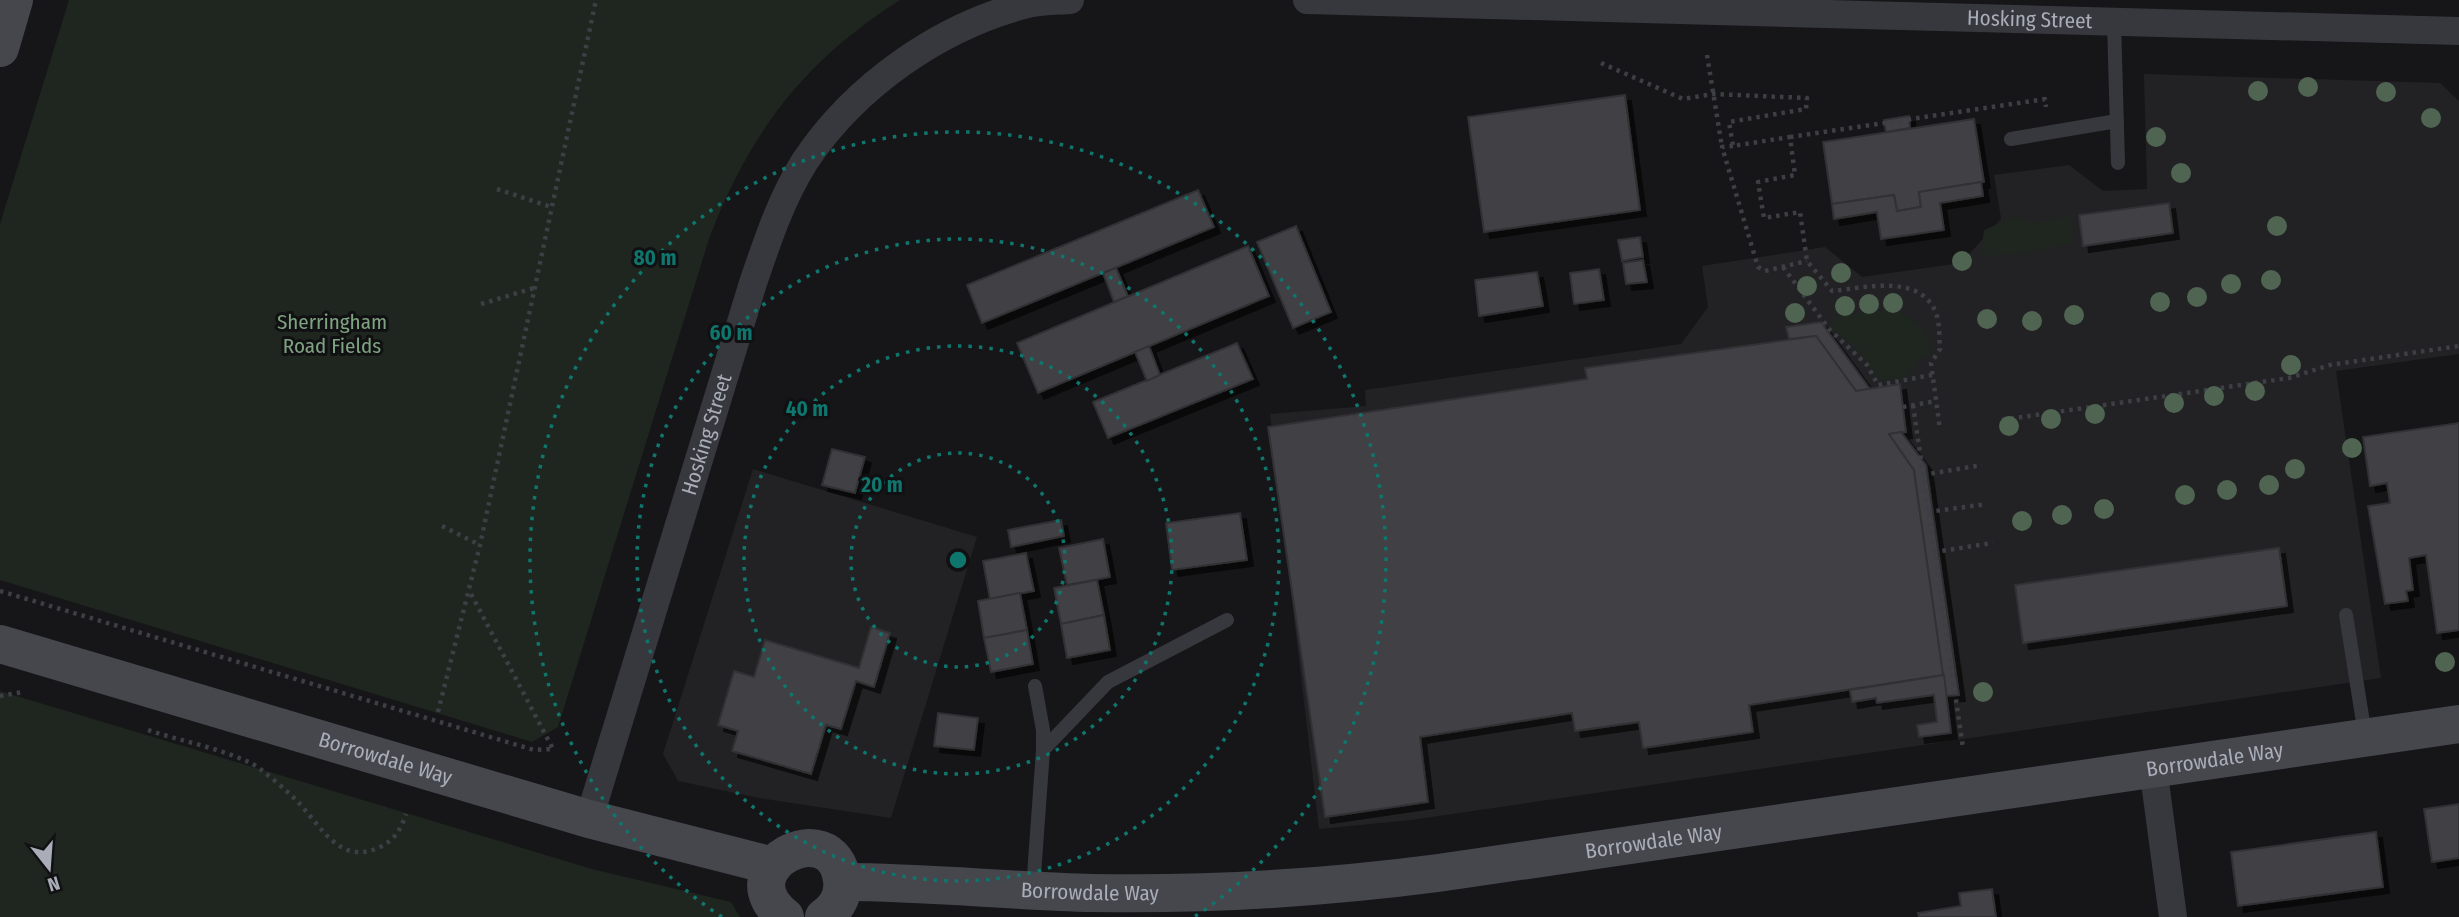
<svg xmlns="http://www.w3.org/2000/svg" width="2459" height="917" font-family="'Fira Sans Condensed',sans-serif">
<defs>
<filter id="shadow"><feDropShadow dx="6" dy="6" stdDeviation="0" flood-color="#0009"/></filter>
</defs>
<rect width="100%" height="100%" fill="#161618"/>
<g fill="#222225">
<polygon points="2144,74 2440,83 2459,101 2459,354 2336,371 2381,678 1411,820 1319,829 1270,414 1366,406 1365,390 1681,344 1708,307 1702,266 1825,247 1862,277 1961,263 2001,219 1994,175 2069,165 2103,191 2147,189"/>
<polygon points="753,469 977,537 891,818 759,798 678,781 663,754"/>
</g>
<g fill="#1e261f">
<path d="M69 0H900C804 61 749 133 709 239L558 727 532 742 0 580V224Z"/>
<polygon points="2070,215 2074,230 2070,244 2019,254 1981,256 1984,230 2014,217 2037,223"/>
<path d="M1889 309C1912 316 1933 329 1930 355L1922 357 1906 377 1879 381 1860 352 1829 327 1838 316Z"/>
<polygon points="0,691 592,869 731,902 740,917 0,917"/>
</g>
<g fill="#404145" stroke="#303034" stroke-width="2" filter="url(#shadow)">
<polygon points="1625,95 1640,210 1484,232 1468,117"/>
<polygon points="1909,116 1910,128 1886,132 1884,120"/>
<polygon points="1974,119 1984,182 1919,192 1921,207 1897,211 1894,195 1832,204 1823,142"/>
<polygon points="1981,182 1983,196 1940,203 1944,230 1881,239 1877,212 1834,219 1832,204 1894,195 1897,211 1921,207 1919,192"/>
<polygon points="1198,190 1214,227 982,323 967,285"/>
<polygon points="2169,203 2173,233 2083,246 2079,215"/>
<polygon points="1296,226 1331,312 1293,328 1257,242"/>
<polygon points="1640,237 1643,257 1622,261 1618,240"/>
<polygon points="1248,246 1269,296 1038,393 1017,343"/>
<polygon points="1643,260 1647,282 1626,284 1623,263"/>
<polygon points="1116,268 1128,296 1114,302 1103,273"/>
<polygon points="1599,269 1604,300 1574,304 1570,273"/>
<polygon points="1537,272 1543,306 1479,316 1475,280"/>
<polygon points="1821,322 1870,389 1856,391 1816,336 1789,339 1786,327"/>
<polygon points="1816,336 1856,391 1900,384 1906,432 1889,434 1914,470 1944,675 1749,705 1753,732 1643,748 1639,722 1575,731 1572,713 1420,737 1428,802 1325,817 1268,427 1587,379 1585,368"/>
<polygon points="1237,343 1253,379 1108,438 1093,402"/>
<polygon points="1149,346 1160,375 1147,381 1135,352"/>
<polygon points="2459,423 2459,630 2437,633 2426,555 2409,558 2413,590 2406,591 2408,601 2385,604 2368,506 2390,503 2387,483 2370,486 2363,437"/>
<polygon points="1901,432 1926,465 1959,695 1946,696 1914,470 1889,434"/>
<polygon points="832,449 865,457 855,493 822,485"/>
<polygon points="1240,513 1247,560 1172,570 1166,523"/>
<polygon points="1061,520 1064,536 1011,547 1008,530"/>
<polygon points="1103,539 1110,577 1067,585 1059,548"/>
<polygon points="2279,548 2287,606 2023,643 2015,585"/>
<polygon points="1026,553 1034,591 990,599 983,561"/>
<polygon points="1097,580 1104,615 1061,624 1054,588"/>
<polygon points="1020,593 1027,630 984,638 978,601"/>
<polygon points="1104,615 1110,650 1067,658 1061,624"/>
<polygon points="871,627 890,633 874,687 856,681 841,729 826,725 811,774 732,751 738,731 718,725 734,671 754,677 765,640 859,668"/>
<polygon points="1027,630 1033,664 991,672 984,638"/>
<polygon points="1944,675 1951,733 1919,737 1917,725 1937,722 1934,695 1877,703 1876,698 1852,702 1850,690"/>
<polygon points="938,713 978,718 974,750 934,746"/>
<polygon points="2459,804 2459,858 2432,862 2424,809"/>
<polygon points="2376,832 2383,887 2238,906 2231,852"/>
<polygon points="1992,889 1996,917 1919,917 1918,913 1961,906 1959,893"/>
</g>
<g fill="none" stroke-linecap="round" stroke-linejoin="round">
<g stroke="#3d3f44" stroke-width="4.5" stroke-dasharray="3.5 5" stroke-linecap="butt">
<polyline points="1707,55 1722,147"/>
<path d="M1601 63 1683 99 1713 94 1807 98 1806 109 1729 122 1733 146 1790 137 1795 175 1758 182 1764 218 1800 212 1807 261 1832 291C1865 288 1923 272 1937 316 1940 326 1939 339 1940 349L1931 363 1940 430"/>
<polyline points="1790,137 2045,99 2046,107"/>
<polyline points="1733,146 1722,147 1758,267 1765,271 1807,261"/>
<polyline points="497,189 551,207"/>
<polyline points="1783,267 1829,329 1867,365 1878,385 1932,375"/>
<polyline points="481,304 534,288"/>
<polyline points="1913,405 1963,748"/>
<polyline points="1903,407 1936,401"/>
<polyline points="2002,420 2289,378 2330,365 2459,346"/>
<polyline points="1923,475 1982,465"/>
<polyline points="1928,512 1987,504"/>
<polyline points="442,526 480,545"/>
<polyline points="1934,552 1993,543"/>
<polyline points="0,591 534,750 553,749 469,590"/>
<polyline points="0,696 23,692"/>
<polyline points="438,712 480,545 596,0"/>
<path d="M148 730C181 741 219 748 251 763 261 768 287 791 296 800 320 824 339 867 380 847 395 840 401 829 406 814"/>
</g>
<g stroke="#37383d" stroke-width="14">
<polyline points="2114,23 2118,163"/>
<polyline points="2011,139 2117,121"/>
<polyline points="2346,615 2365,735"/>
<polyline points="1035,686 1043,730 1043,750"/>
<polyline points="1033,889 1043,750 1108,682 1227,620"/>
</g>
<g stroke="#37383d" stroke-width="28">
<path id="s1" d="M1307 0 2459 31"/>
<polyline points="2153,767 2173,917"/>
<path id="s2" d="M589 819 753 283C767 242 781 199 805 161 855 86 940 26 1028 4 1041 1 1056 1 1070 0"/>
</g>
<g stroke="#45474d" stroke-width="38">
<polyline points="0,48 14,0"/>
<path id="s3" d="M0 644 589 819 773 866"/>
<path id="s4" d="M843 882C926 882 1009 891 1093 893 1209 895 1323 888 1438 873L2459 724"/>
<path d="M785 917C723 868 833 811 842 880 844 895 837 908 824 917"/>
</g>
</g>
<g fill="#506452">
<circle cx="2308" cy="87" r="10"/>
<circle cx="2258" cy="91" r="10"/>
<circle cx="2386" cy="92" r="10"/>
<circle cx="2431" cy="118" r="10"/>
<circle cx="2156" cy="137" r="10"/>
<circle cx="2181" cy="173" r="10"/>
<circle cx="2277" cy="226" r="10"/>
<circle cx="1962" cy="261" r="10"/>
<circle cx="1841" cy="273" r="10"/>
<circle cx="2271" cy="280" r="10"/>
<circle cx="2231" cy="284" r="10"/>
<circle cx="1807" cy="286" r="10"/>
<circle cx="2197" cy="297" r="10"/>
<circle cx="2160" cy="302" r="10"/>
<circle cx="1893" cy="303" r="10"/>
<circle cx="1869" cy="304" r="10"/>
<circle cx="1845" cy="306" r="10"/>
<circle cx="1795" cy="313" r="10"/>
<circle cx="2074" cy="315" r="10"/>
<circle cx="1987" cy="319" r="10"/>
<circle cx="2032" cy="321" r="10"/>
<circle cx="2291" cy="365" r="10"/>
<circle cx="2255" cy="391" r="10"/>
<circle cx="2214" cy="396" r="10"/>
<circle cx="2174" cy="403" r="10"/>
<circle cx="2095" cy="414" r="10"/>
<circle cx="2051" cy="419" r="10"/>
<circle cx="2009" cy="426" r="10"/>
<circle cx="2352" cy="448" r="10"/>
<circle cx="2295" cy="469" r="10"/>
<circle cx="2269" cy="485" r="10"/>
<circle cx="2227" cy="490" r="10"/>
<circle cx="2185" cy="495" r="10"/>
<circle cx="2104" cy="509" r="10"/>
<circle cx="2062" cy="515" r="10"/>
<circle cx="2022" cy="521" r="10"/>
<circle cx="2445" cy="662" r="10"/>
<circle cx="1983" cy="692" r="10"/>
</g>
<g fill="none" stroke="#0f766e" stroke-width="3.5" stroke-dasharray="3.5 7">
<circle cx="958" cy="560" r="107"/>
<circle cx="958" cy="560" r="214"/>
<circle cx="958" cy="560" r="321"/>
<path d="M722 917A428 428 0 1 1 1194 917"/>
</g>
<g text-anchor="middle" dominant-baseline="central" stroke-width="6" stroke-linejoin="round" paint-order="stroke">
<g font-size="21" fill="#a8adb8" stroke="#111113">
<text stroke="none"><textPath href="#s1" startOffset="723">Hosking Street</textPath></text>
<text stroke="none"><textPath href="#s2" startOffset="402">Hosking Street</textPath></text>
<text stroke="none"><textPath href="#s3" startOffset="402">Borrowdale Way</textPath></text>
<text stroke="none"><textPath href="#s4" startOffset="1381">Borrowdale Way</textPath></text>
<text stroke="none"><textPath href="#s4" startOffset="814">Borrowdale Way</textPath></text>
<text stroke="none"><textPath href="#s4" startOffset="247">Borrowdale Way</textPath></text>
</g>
<g font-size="21" fill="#7fa381" stroke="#111113">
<text x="332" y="322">Sherringham<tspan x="332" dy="24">Road Fields</tspan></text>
</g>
</g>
<circle cx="958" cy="560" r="10" fill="#0f766e" stroke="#111113" stroke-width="3.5"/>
<g font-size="21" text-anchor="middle" font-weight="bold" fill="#0f766e" stroke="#111113" stroke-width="6" stroke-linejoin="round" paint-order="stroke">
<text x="655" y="265">80 m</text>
<text x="731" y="340">60 m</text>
<text x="807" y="416">40 m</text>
<text x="882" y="492">20 m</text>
</g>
<g transform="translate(49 868) rotate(163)" stroke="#111113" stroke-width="5" paint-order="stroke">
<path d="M0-5L12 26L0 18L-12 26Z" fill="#a8adb8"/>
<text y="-10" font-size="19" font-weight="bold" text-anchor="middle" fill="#a8adb8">N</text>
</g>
</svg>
